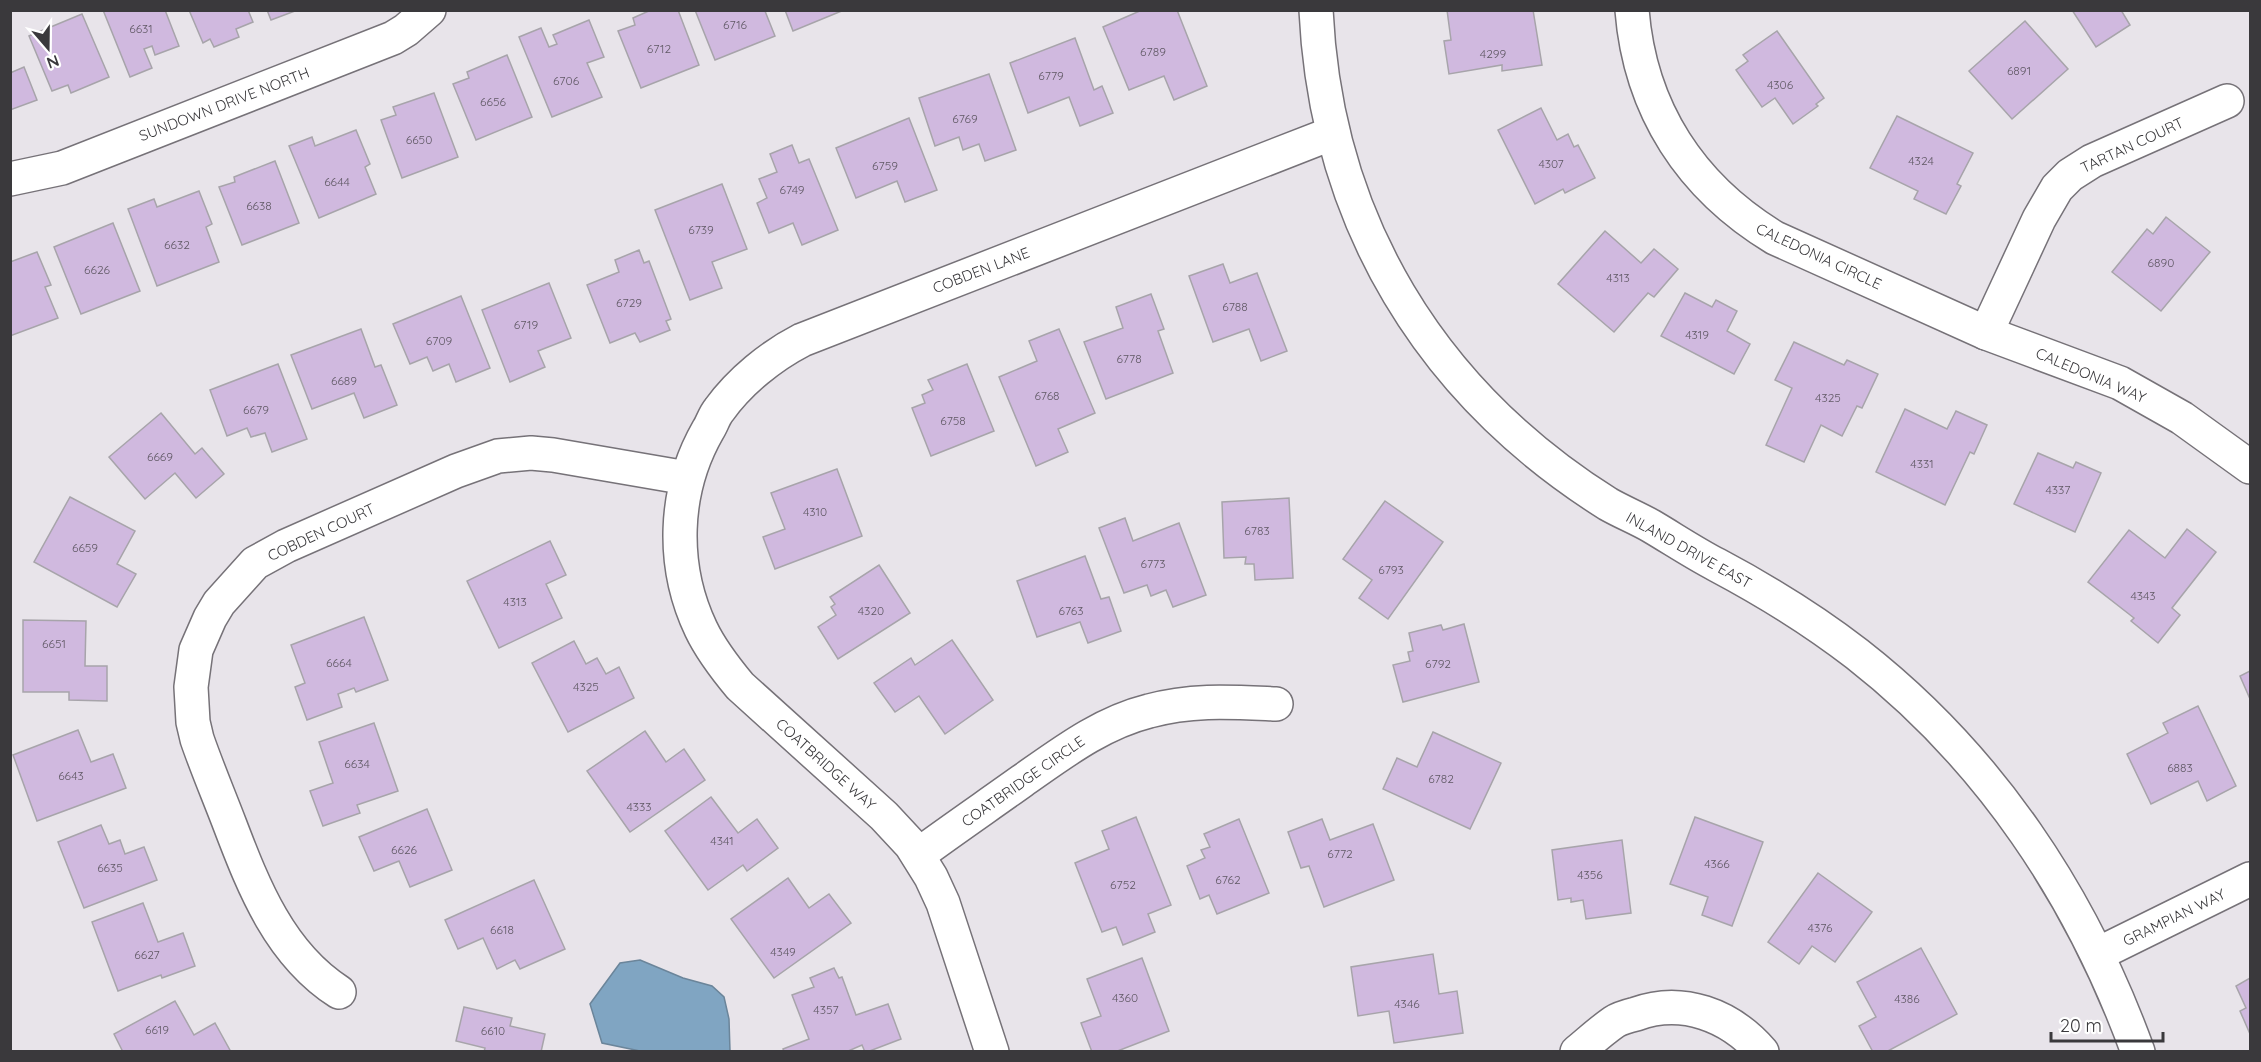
<svg xmlns="http://www.w3.org/2000/svg" width="2261" height="1062" font-family="Quicksand,sans-serif">
<rect width="100%" height="100%" fill="#e8e4ea"/>
<polygon fill="#80a5c2" stroke="#6b859a" stroke-width="1.5" points="640,960 683,978 712,986 724,997 729,1019 730,1051 640,1051 602,1043 590,1004 620,963"/>
<g fill="#d0b9df" stroke="#a7a4aa" stroke-width="1.5">
<polygon points="103,10 165,10 179,46 155,55 152,46 144,49 152,68 130,77"/>
<polygon points="189,10 248,10 253,22 236,29 239,37 214,47 210,39 203,43"/>
<polygon points="267,10 295,10 295,11 271,20"/>
<polygon points="651,10 678,10 699,65 641,88 618,31 635,25 633,18"/>
<polygon points="695,10 767,10 765,11 775,36 715,60"/>
<polygon points="785,10 844,10 793,31"/>
<polygon points="1142,10 1177,10 1207,86 1174,100 1164,76 1129,90 1103,27"/>
<polygon points="1447,10 1533,10 1542,65 1502,71 1502,65 1449,74 1444,41 1451,40"/>
<polygon points="2072,10 2121,10 2130,25 2096,47"/>
<polygon points="82,14 109,77 71,93 68,85 52,91 29,36"/>
<polygon points="589,20 604,57 587,63 602,97 552,117 519,37 541,28 549,47 557,44 553,35"/>
<polygon points="2025,21 2068,69 2012,119 1969,71"/>
<polygon points="1777,31 1824,98 1816,104 1818,106 1793,124 1775,98 1762,107 1736,70 1748,61 1743,55"/>
<polygon points="1075,38 1094,90 1102,86 1113,113 1080,126 1069,97 1028,113 1010,63"/>
<polygon points="507,55 532,117 476,140 453,84 469,78 467,72"/>
<polygon points="24,67 37,100 10,110 10,73"/>
<polygon points="989,74 1016,150 985,161 979,144 963,150 959,137 935,146 919,98"/>
<polygon points="434,93 458,157 402,178 381,120 396,115 393,107"/>
<polygon points="1541,108 1557,140 1568,134 1574,147 1578,145 1595,178 1565,193 1563,189 1535,204 1498,130"/>
<polygon points="1897,116 1973,153 1957,184 1961,186 1946,214 1914,199 1918,191 1870,168"/>
<polygon points="909,118 937,190 905,202 897,181 856,198 836,148"/>
<polygon points="356,130 370,164 365,167 376,194 319,218 289,146 312,137 315,146"/>
<polygon points="792,145 799,163 809,159 838,230 802,245 793,223 769,233 757,203 767,198 759,179 777,172 770,154"/>
<polygon points="275,161 299,223 242,245 219,187 235,182 234,177"/>
<polygon points="722,184 747,249 712,262 722,288 690,300 655,210"/>
<polygon points="199,191 212,224 206,227 219,262 157,286 128,209 154,199 157,207"/>
<polygon points="2166,217 2210,252 2161,311 2112,272 2147,229 2153,234"/>
<polygon points="113,223 140,291 81,314 54,247"/>
<polygon points="1605,231 1641,263 1654,249 1678,269 1654,297 1648,293 1614,332 1558,284"/>
<polygon points="639,250 644,263 649,261 671,319 666,321 670,330 640,342 635,333 610,343 587,285 619,272 615,260"/>
<polygon points="37,252 51,285 45,287 58,318 10,336 10,262"/>
<polygon points="1223,264 1230,283 1257,273 1287,351 1261,361 1249,329 1213,342 1189,276"/>
<polygon points="549,283 571,338 538,351 545,367 510,382 482,310"/>
<polygon points="1685,293 1712,307 1716,300 1737,311 1727,331 1750,344 1734,374 1661,336"/>
<polygon points="1151,294 1164,329 1158,331 1173,373 1106,399 1084,342 1123,328 1116,307"/>
<polygon points="461,296 490,368 456,382 449,364 433,371 427,357 410,364 393,324"/>
<polygon points="361,329 375,367 381,365 397,405 364,418 354,393 312,409 291,355"/>
<polygon points="1059,329 1095,413 1058,429 1068,452 1036,466 999,377 1037,361 1029,341"/>
<polygon points="1794,342 1844,365 1847,360 1878,374 1862,408 1857,406 1842,436 1821,425 1804,462 1766,445 1792,388 1775,380"/>
<polygon points="278,364 307,439 272,452 265,433 251,437 247,428 227,436 210,390"/>
<polygon points="967,364 994,431 931,456 912,408 925,403 922,395 933,390 928,380"/>
<polygon points="1905,409 1947,429 1956,411 1987,425 1974,454 1970,452 1945,505 1876,472"/>
<polygon points="161,413 195,454 202,448 224,474 196,498 175,473 145,499 109,457"/>
<polygon points="2038,453 2073,468 2076,462 2101,473 2075,532 2014,504"/>
<polygon points="837,469 862,536 775,569 763,537 785,529 771,493"/>
<polygon points="70,497 135,531 117,564 136,574 117,607 34,562"/>
<polygon points="1289,498 1293,578 1255,580 1254,564 1245,564 1246,557 1224,558 1222,502"/>
<polygon points="1385,501 1443,542 1388,619 1359,598 1372,580 1343,559"/>
<polygon points="1125,518 1133,541 1179,523 1206,595 1173,607 1166,590 1151,596 1147,585 1124,593 1099,528"/>
<polygon points="2187,529 2216,552 2172,608 2180,615 2158,643 2131,621 2134,618 2088,582 2129,530 2165,558"/>
<polygon points="550,541 566,575 546,584 562,618 499,648 467,581"/>
<polygon points="1085,556 1101,599 1109,597 1121,631 1088,643 1080,622 1037,637 1017,581"/>
<polygon points="879,565 910,613 838,659 818,627 836,615 831,607 835,604 830,597"/>
<polygon points="364,617 388,680 356,692 354,688 338,694 342,707 307,720 295,687 305,683 291,645"/>
<polygon points="23,620 86,621 85,666 107,666 107,701 69,700 69,692 23,692"/>
<polygon points="1464,624 1479,682 1403,702 1393,665 1410,661 1408,652 1413,651 1409,633 1441,625 1443,630"/>
<polygon points="952,640 993,700 945,734 919,696 895,712 874,683 911,658 915,665"/>
<polygon points="574,641 586,664 597,658 606,674 619,667 634,698 568,732 532,663"/>
<polygon points="2250,671 2250,699 2240,676"/>
<polygon points="2198,706 2236,786 2207,801 2198,781 2151,804 2127,754 2168,733 2163,723"/>
<polygon points="374,723 398,791 357,805 360,813 323,826 310,791 333,783 319,742"/>
<polygon points="78,730 91,762 113,754 126,788 37,821 13,755"/>
<polygon points="645,731 666,762 684,749 705,780 630,832 587,771"/>
<polygon points="1433,732 1501,763 1470,829 1383,789 1397,758 1417,767"/>
<polygon points="711,797 738,833 757,819 778,848 747,871 743,865 708,890 665,831"/>
<polygon points="427,809 452,870 410,887 399,861 374,871 359,837"/>
<polygon points="1136,817 1171,905 1148,914 1155,932 1123,945 1116,927 1102,932 1075,863 1109,849 1102,831"/>
<polygon points="1695,817 1763,842 1732,926 1702,915 1708,897 1670,884"/>
<polygon points="1239,819 1269,893 1217,914 1209,895 1200,899 1187,866 1205,858 1201,850 1210,847 1204,834"/>
<polygon points="1322,819 1330,840 1373,824 1394,880 1324,907 1309,866 1301,868 1288,832"/>
<polygon points="101,825 109,844 120,840 125,854 144,847 157,880 84,908 58,842"/>
<polygon points="1622,840 1631,913 1586,919 1583,900 1571,902 1571,898 1558,900 1552,850"/>
<polygon points="1818,873 1872,912 1835,962 1812,946 1799,964 1768,942"/>
<polygon points="788,878 809,908 829,894 851,923 774,978 731,919"/>
<polygon points="534,880 565,949 520,969 515,960 497,969 483,938 458,949 445,920"/>
<polygon points="143,903 158,942 183,933 195,966 162,978 161,975 118,991 92,922"/>
<polygon points="1921,948 1957,1014 1886,1052 1873,1052 1859,1026 1876,1017 1857,982"/>
<polygon points="1433,954 1439,994 1457,991 1463,1033 1394,1043 1389,1011 1358,1016 1351,967"/>
<polygon points="1142,958 1169,1031 1115,1052 1092,1052 1081,1023 1101,1016 1087,979"/>
<polygon points="834,968 839,978 842,977 856,1015 888,1004 901,1039 867,1052 865,1052 862,1045 846,1052 784,1052 783,1049 809,1039 792,995 814,987 810,978"/>
<polygon points="2250,978 2250,1034 2240,1011 2246,1008 2236,986"/>
<polygon points="175,1001 194,1035 215,1023 231,1052 123,1052 114,1034"/>
<polygon points="464,1007 512,1018 510,1026 545,1034 541,1052 484,1052 485,1048 456,1041"/>
</g>
<g fill="none" stroke-linecap="round" stroke-linejoin="round">
<defs>
<g id="street">
<path d="M1316 10C1326 221 1430 392 1608 504 1622 512 1637 518 1651 526 1673 539 1694 553 1717 565 1766 591 1813 620 1857 654 1989 757 2081 895 2138 1052"/>
<path d="M1632 10C1640 110 1691 187 1775 238L1986 333 2120 383 2182 418 2250 467"/>
<polyline points="10,179 62,168 393,38 406,30 429,10"/>
<polyline points="1986,333 2039,219 2057,188 2070,175 2092,161 2227,101"/>
<path d="M918 855C952 830 987 806 1022 781 1062 753 1101 723 1149 711 1192 699 1232 702 1276 704"/>
<polyline points="2098,954 2250,879"/>
<path d="M339 992C280 954 254 888 230 825 219 796 207 768 197 739L193 722 191 687 196 650 210 618 219 603 255 563 286 546 456 471 498 456 531 453 553 455 687 478"/>
<path d="M992 1052 943 903 931 877 911 845 884 816 740 686C725 668 711 650 701 629 671 566 673 491 708 430 712 424 714 416 719 410 740 381 771 356 802 340L1333 133"/>
<path d="M1577 1052C1589 1042 1601 1031 1614 1022 1620 1018 1628 1016 1636 1014 1682 997 1730 1015 1762 1052"/>
</g>
</defs>
<use href="#street" stroke="#767278" stroke-width="36"/>
<use href="#street" stroke="#fff" stroke-width="33"/>
</g>
<g text-anchor="middle" dominant-baseline="central" stroke-width="4.5" stroke-linejoin="round" paint-order="stroke">
<g font-size="12" fill="#605965">
<text x="735" y="24">6716</text>
<text x="141" y="28">6631</text>
<text x="659" y="48">6712</text>
<text x="1153" y="51">6789</text>
<text x="1493" y="53">4299</text>
<text x="2019" y="70">6891</text>
<text x="1051" y="75">6779</text>
<text x="566" y="80">6706</text>
<text x="1780" y="84">4306</text>
<text x="493" y="101">6656</text>
<text x="965" y="118">6769</text>
<text x="419" y="139">6650</text>
<text x="1921" y="160">4324</text>
<text x="1551" y="163">4307</text>
<text x="885" y="165">6759</text>
<text x="337" y="181">6644</text>
<text x="792" y="189">6749</text>
<text x="259" y="205">6638</text>
<text x="701" y="229">6739</text>
<text x="177" y="244">6632</text>
<text x="2161" y="262">6890</text>
<text x="97" y="269">6626</text>
<text x="1618" y="277">4313</text>
<text x="629" y="302">6729</text>
<text x="1235" y="306">6788</text>
<text x="526" y="324">6719</text>
<text x="1697" y="334">4319</text>
<text x="439" y="340">6709</text>
<text x="1129" y="358">6778</text>
<text x="344" y="380">6689</text>
<text x="1047" y="395">6768</text>
<text x="1828" y="397">4325</text>
<text x="256" y="409">6679</text>
<text x="953" y="420">6758</text>
<text x="160" y="456">6669</text>
<text x="1922" y="463">4331</text>
<text x="2058" y="489">4337</text>
<text x="815" y="511">4310</text>
<text x="1257" y="530">6783</text>
<text x="85" y="547">6659</text>
<text x="1153" y="563">6773</text>
<text x="1391" y="569">6793</text>
<text x="2143" y="595">4343</text>
<text x="515" y="601">4313</text>
<text x="871" y="610">4320</text>
<text x="1071" y="610">6763</text>
<text x="54" y="643">6651</text>
<text x="339" y="662">6664</text>
<text x="1438" y="663">6792</text>
<text x="586" y="686">4325</text>
<text x="357" y="763">6634</text>
<text x="2180" y="767">6883</text>
<text x="71" y="775">6643</text>
<text x="1441" y="778">6782</text>
<text x="639" y="806">4333</text>
<text x="722" y="840">4341</text>
<text x="404" y="849">6626</text>
<text x="1340" y="853">6772</text>
<text x="1717" y="863">4366</text>
<text x="110" y="867">6635</text>
<text x="1590" y="874">4356</text>
<text x="1228" y="879">6762</text>
<text x="1123" y="884">6752</text>
<text x="1820" y="927">4376</text>
<text x="502" y="929">6618</text>
<text x="783" y="951">4349</text>
<text x="147" y="954">6627</text>
<text x="1125" y="997">4360</text>
<text x="1907" y="998">4386</text>
<text x="1407" y="1003">4346</text>
<text x="826" y="1009">4357</text>
<text x="157" y="1029">6619</text>
<text x="493" y="1030">6610</text>
</g>
<g font-size="15" fill="#3a393c" stroke="#fff">
<text transform="translate(224 104) rotate(-21)">SUNDOWN DRIVE NORTH</text>
<text transform="translate(2132 145) rotate(-25)">TARTAN COURT</text>
<text transform="translate(1819 256) rotate(25)">CALEDONIA CIRCLE</text>
<text transform="translate(981 270) rotate(-21)">COBDEN LANE</text>
<text transform="translate(2091 375) rotate(23)">CALEDONIA WAY</text>
<text transform="translate(321 532) rotate(-25)">COBDEN COURT</text>
<text transform="translate(1689 550) rotate(29)">INLAND DRIVE EAST</text>
<text transform="translate(826 764) rotate(42)">COATBRIDGE WAY</text>
<text transform="translate(1023 781) rotate(-35)">COATBRIDGE CIRCLE</text>
<text transform="translate(2174 917) rotate(-26)">GRAMPIAN WAY</text>
</g>
</g>
<rect width="2261" height="1062" fill="none" stroke="#3a393c" stroke-width="24"/>
<g transform="translate(48 48) rotate(160)" stroke="#ffffff" stroke-width="4.5" paint-order="stroke">
<path d="M0-4.5L10 22L0 15L-10 22Z" fill="#3a393c"/>
<text y="-9" font-size="16" font-weight="bold" text-anchor="middle" fill="#3a393c">N</text>
</g>
<path d="M2051 1032v9h112v-9" fill="none" stroke="#3a393c" stroke-width="3"/>
<text x="2060" y="1032" font-size="18" fill="#3a393c" stroke="#ffffff" stroke-width="4.5" paint-order="stroke">20 m</text>
</svg>
